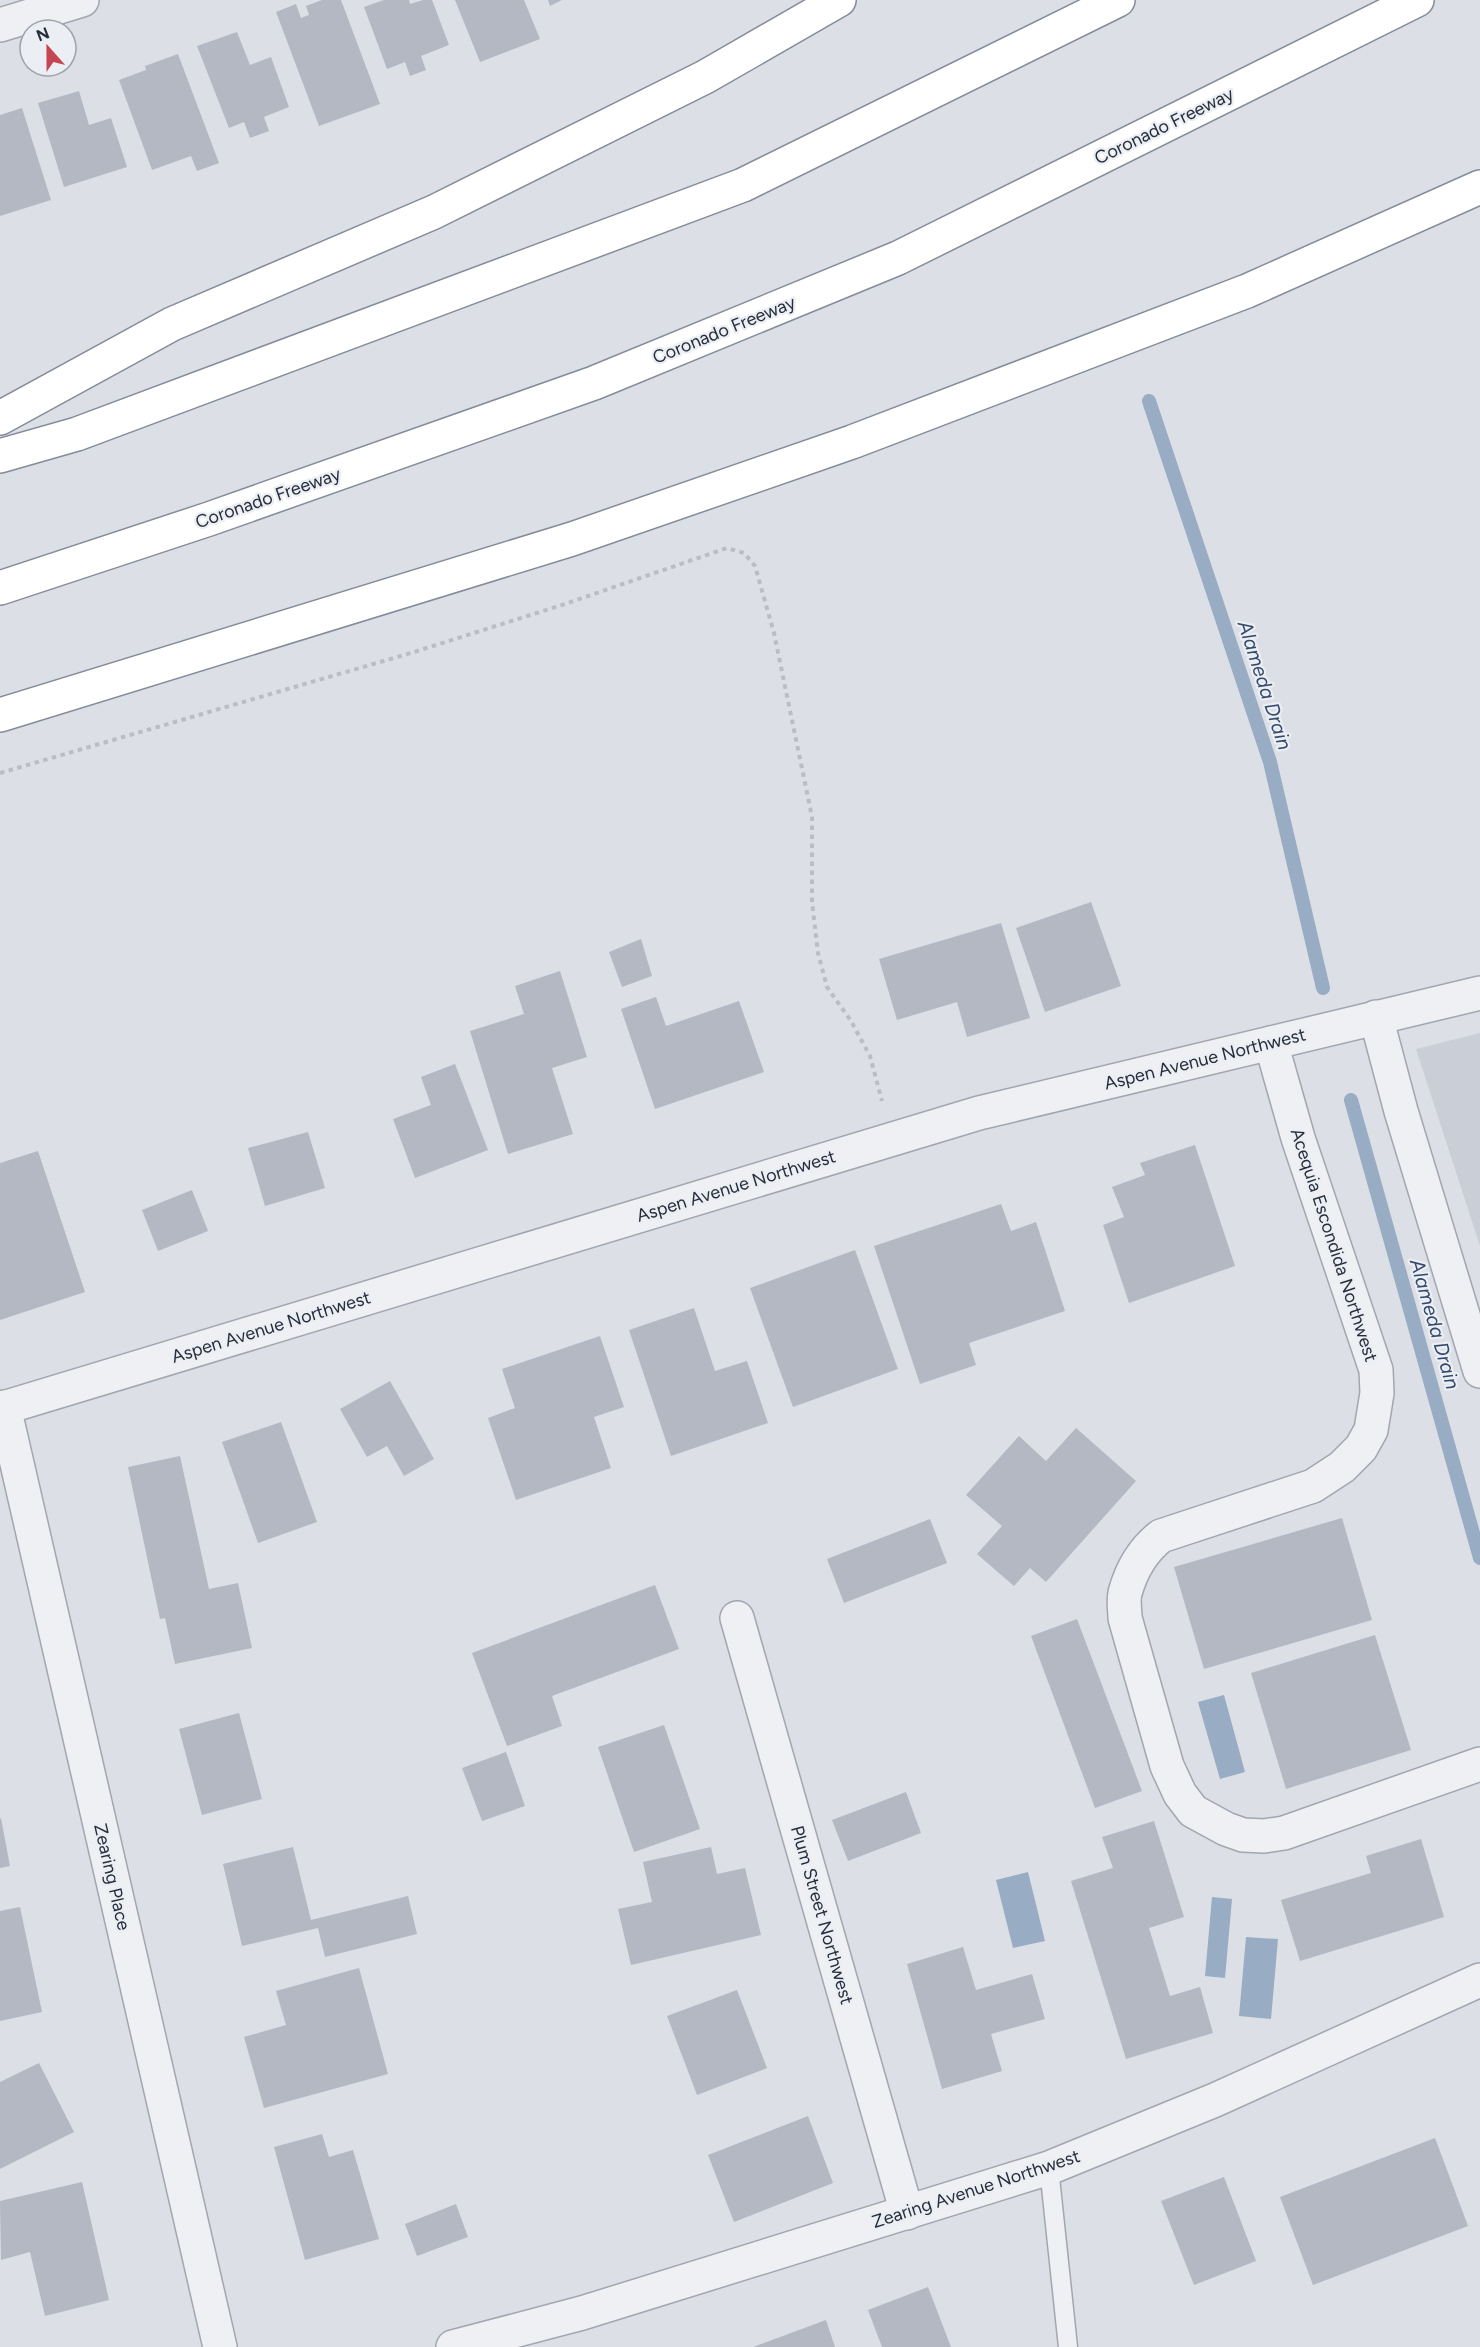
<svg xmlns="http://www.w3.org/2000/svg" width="1480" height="2347" font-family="Figtree,sans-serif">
<rect width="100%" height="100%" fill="#dcdfe5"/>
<polygon fill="#caced7" points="1480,1033 1480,1246 1416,1049"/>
<g fill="#98acc4">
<polygon points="1224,1695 1245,1772 1220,1779 1198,1702"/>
<polygon points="1028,1872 1045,1941 1013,1948 996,1880"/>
<polygon points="1212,1897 1232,1899 1225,1978 1205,1976"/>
<polygon points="1246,1937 1278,1939 1271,2019 1239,2016"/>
</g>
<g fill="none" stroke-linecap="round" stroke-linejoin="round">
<g stroke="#98acc4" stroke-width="14">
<polyline points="1149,401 1270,762 1323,988"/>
<polyline points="1351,1100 1480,1558"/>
</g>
</g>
<g fill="#b4b8c2">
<polygon points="322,0 341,0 380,104 319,126 276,12 296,4 301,18 309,15 306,6"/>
<polygon points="384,0 409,0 410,4 423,0 432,0 449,45 421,56 426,70 410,76 405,62 387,69 364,7"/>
<polygon points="455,0 524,0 540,39 480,62"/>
<polygon points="548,0 562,0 550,6"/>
<polygon points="237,32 250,65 271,57 289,107 264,117 269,131 250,138 244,122 229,128 197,46"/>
<polygon points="178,54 219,163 197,171 191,156 152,170 119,80 146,70 145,66"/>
<polygon points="79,91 89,125 111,118 127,167 64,187 38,103"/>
<polygon points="22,108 51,200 0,216 0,115"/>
<polygon points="1091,902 1121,986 1045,1012 1016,928"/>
<polygon points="1001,923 1030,1018 967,1037 957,1002 897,1020 879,959"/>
<polygon points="641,939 652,976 622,987 609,952"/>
<polygon points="560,971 587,1057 552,1068 573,1134 508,1154 470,1031 524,1014 515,986"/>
<polygon points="656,997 666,1026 739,1001 764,1072 655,1109 621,1009"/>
<polygon points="455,1064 488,1150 415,1178 393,1119 431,1105 421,1077"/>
<polygon points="308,1132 325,1188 265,1206 248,1148"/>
<polygon points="1195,1145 1235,1266 1129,1303 1103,1225 1124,1217 1112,1187 1145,1175 1140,1163"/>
<polygon points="38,1151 85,1292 0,1320 0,1163"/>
<polygon points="192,1190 208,1231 158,1251 142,1210"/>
<polygon points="1001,1204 1011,1231 1036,1222 1065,1311 969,1343 976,1365 920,1384 874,1246"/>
<polygon points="855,1250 898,1369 793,1407 750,1288"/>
<polygon points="694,1308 715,1371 747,1361 768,1423 671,1456 629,1330"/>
<polygon points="600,1336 624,1407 594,1417 611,1468 516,1500 488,1418 515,1408 502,1369"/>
<polygon points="390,1381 434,1459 404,1476 387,1446 367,1457 340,1409"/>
<polygon points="281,1422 317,1522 258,1543 222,1442"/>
<polygon points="1076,1428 1136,1481 1046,1582 1030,1568 1014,1586 977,1554 1002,1526 966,1495 1019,1436 1046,1461"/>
<polygon points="180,1456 209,1589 238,1583 252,1648 175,1664 165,1618 160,1619 128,1467"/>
<polygon points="1342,1518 1372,1620 1204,1669 1174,1567"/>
<polygon points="930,1519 947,1563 844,1603 827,1559"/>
<polygon points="655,1585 679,1649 552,1696 562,1726 507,1746 472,1653"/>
<polygon points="1077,1619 1142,1791 1095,1808 1031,1636"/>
<polygon points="1375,1635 1411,1750 1286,1789 1251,1673"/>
<polygon points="239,1713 262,1799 202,1815 179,1729"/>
<polygon points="664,1725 700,1829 634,1852 598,1747"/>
<polygon points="506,1752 525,1806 482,1821 462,1768"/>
<polygon points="906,1792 921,1833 848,1861 832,1820"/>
<polygon points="1,1818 10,1866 0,1868 0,1819"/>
<polygon points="1154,1821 1184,1917 1149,1928 1170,1996 1200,1987 1213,2033 1126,2059 1071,1881 1113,1868 1102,1837"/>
<polygon points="1421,1839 1444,1917 1300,1961 1281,1900 1371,1873 1366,1856"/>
<polygon points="293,1847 311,1920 408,1896 417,1934 325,1957 318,1928 242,1946 223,1864"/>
<polygon points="711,1847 717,1874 745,1868 761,1935 631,1965 618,1909 652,1902 643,1862"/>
<polygon points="20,1907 42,2012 0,2021 0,1911"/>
<polygon points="963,1947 976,1990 1032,1974 1045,2019 991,2034 1002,2071 942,2089 907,1964"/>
<polygon points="359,1968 388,2074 264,2108 244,2037 286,2025 276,1991"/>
<polygon points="737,1990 767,2068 697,2095 667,2016"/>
<polygon points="39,2063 74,2132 0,2169 0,2082"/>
<polygon points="808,2116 833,2183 734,2222 708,2155"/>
<polygon points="322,2134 329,2157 353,2150 379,2239 305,2260 274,2147"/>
<polygon points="1435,2138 1468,2226 1313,2285 1280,2197"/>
<polygon points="1224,2177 1256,2261 1194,2285 1161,2201"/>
<polygon points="82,2182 109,2300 45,2316 30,2252 1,2260 0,2201"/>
<polygon points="456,2204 468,2237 417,2256 405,2224"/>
<polygon points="928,2287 951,2347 882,2347 868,2310"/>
<polygon points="826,2320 835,2347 753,2347"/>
</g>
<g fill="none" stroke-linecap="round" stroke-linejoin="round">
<defs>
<polyline id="service" points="1049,2168 1068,2347"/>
<g id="minor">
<polyline points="0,25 82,0"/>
<polyline points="1376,1017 1401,1111 1480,1371"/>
<path d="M1271 1043 1298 1138 1376 1370 1377 1393 1371 1430 1361 1448 1342 1467 1313 1486 1161 1536C1143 1550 1131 1571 1125 1593 1123 1601 1125 1610 1125 1618L1167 1766 1180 1794 1193 1811 1226 1829 1243 1835 1264 1836 1284 1833 1480 1764"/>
<polyline points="4,1407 220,2347"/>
<polyline points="0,1409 979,1113 1480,993"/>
<polyline points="737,1618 907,2213"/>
<polyline points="453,2347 582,2313 1049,2168 1215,2100 1480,1980"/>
</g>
<g id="motorway">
<polyline points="0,418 172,324 434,212 705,77 839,0"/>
<polyline points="0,456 77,434 743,185 1118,0"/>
<polyline points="0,588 209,519 594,383 898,258 1417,0"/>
<polyline points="0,715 572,539 852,442 1247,291 1480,187"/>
</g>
</defs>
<use href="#service" stroke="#a2a6af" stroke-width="21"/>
<use href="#minor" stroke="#a2a6af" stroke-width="36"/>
<use href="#motorway" stroke="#848c9b" stroke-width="36"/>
<polyline stroke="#babdc4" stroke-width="4" stroke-dasharray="4.5 4.5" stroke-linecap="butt" points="0,773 411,653 565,604 727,548 744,553 755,566 774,633 812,817 812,902 818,953 827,987 851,1021 870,1056 882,1101"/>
<use href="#service" stroke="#eef0f4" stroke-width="18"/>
<use href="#minor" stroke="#eef0f4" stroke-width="33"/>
<use href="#motorway" stroke="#fff" stroke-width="33"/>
</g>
<g text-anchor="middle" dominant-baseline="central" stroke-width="4.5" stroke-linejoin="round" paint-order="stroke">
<g font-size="18" fill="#272d3b" stroke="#ebeef3">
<text transform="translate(1164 126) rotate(-26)">Coronado Freeway</text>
<text transform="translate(724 330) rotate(-22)">Coronado Freeway</text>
<text transform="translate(268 498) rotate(-19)">Coronado Freeway</text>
<text transform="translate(1205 1059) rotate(-14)">Aspen Avenue Northwest</text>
<text transform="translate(736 1186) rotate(-17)">Aspen Avenue Northwest</text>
<text transform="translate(1334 1245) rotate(72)">Acequia Escondida Northwest</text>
<text transform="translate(271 1327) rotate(-17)">Aspen Avenue Northwest</text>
<text transform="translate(112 1877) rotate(77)">Zearing Place</text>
<text transform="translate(822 1915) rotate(74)">Plum Street Northwest</text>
<text transform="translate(976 2189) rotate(-18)">Zearing Avenue Northwest</text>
</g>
<g font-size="20" font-style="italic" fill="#334a6c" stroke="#ebeef3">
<text transform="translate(1265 685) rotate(72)">Alameda Drain</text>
<text transform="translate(1435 1324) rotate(74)">Alameda Drain</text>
</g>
</g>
<g transform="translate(48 48) rotate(339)"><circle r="28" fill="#ebeef3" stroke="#9da1a9" stroke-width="1.5"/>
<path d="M0-4.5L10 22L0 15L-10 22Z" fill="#c64553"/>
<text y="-9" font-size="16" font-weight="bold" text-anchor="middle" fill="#272d3b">N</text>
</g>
</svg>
